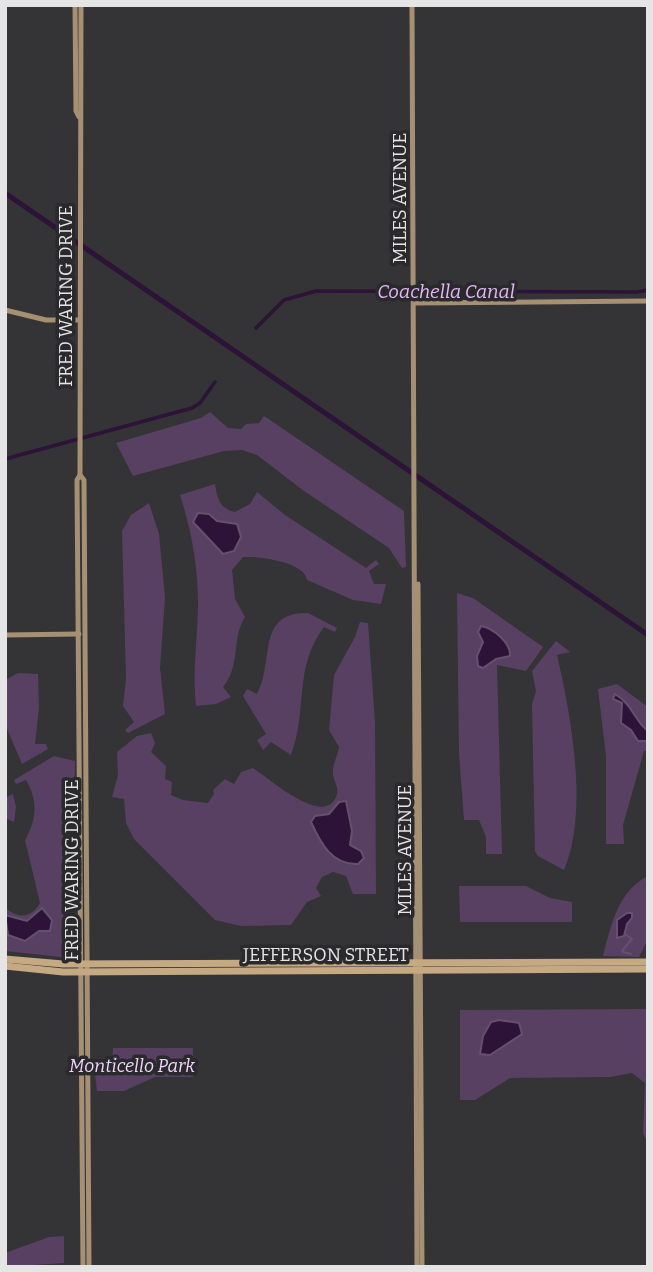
<svg xmlns="http://www.w3.org/2000/svg" width="653" height="1272" font-family="Bitter,serif">
<rect width="100%" height="100%" fill="#343335"/>
<g fill="#584063">
<polygon points="210,412 228,428 241,429 246,424 259,423 264,416 404,511 406,567 402,568 389,548 304,491 257,455 242,450 224,451 133,476 116,443 201,418"/>
<path d="M215 484C217 498 220 509 235 512L250 504 257 492 285 515 366 568 376 560 379 564 369 571 374 584H386L381 604 353 600 307 580C305 562 260 556 243 557L232 570 235 599 245 617C231 639 241 666 223 687L231 697 216 704 196 706C192 670 198 638 198 602 198 566 191 529 180 495Z"/>
<polygon points="149,503 159,534 165,597 160,668 165,714 128,733 125,730 134,722 123,706 126,679 122,531 131,515"/>
<polygon points="457,593 473,598 543,647 526,671 497,665 502,854 486,854 486,837 479,820 464,820 459,753"/>
<path d="M308 613 337 628 335 632 324 627C293 668 308 710 291 755L271 742 263 750 257 740 266 734 243 696 247 689 257 694C275 662 255 612 308 613Z"/>
<path d="M360 622 368 623 375 723 376 894H353L346 876 333 872 322 877 316 888 321 896 307 902 291 925 241 926 215 920 134 839 126 823 124 799 112 797 118 775 117 752 137 736 151 733 155 743 151 752 166 766 165 779 172 782 171 795 183 800 208 803 214 794 213 790 225 779 234 784 241 772 253 768C270 779 327 830 337 794 339 786 333 781 333 773 332 765 338 755 339 747L329 730 334 675 355 637Z"/>
<path d="M556 641 570 652 557 655C571 716 589 811 564 870L538 856 535 851 532 704 536 691 532 671Z"/>
<polygon points="18,673 38,674 39,708 35,744 46,744 48,749 22,764 5,724 5,680"/>
<polygon points="617,684 648,707 648,751 644,751 623,825 624,844 606,844 606,756 598,689"/>
<path d="M54 756 75 761 70 958 5 951V907C18 920 31 918 40 903L25 840C37 819 38 801 26 780L16 784 14 780Z"/>
<polygon points="13,794 16,807 14,822 5,818 5,798"/>
<path d="M648 876V939L639 957 603 956C611 925 618 891 648 876Z"/>
<polygon points="459,886 526,886 550,898 572,902 572,922 460,922"/>
<polygon points="648,1009 648,1143 643,1133 645,1083 632,1073 610,1077 510,1078 475,1100 460,1100 460,1010"/>
<polygon points="113,1048 193,1048 193,1077 155,1077 124,1091 97,1091 94,1067 112,1066"/>
<polygon points="64,1236 64,1263 5,1267 5,1253 49,1237"/>
</g>
<g fill="#2c1337" stroke="#64526c" stroke-width="2">
<polygon points="198,513 209,514 217,521 237,524 241,537 234,551 223,554 193,522"/>
<path d="M481 626C493 628 511 643 510 656L496 659 483 668 478 666 477 656 483 642 478 632Z"/>
<path d="M615 694C632 704 636 723 648 731V741H638L631 730 621 723 622 703 613 699Z"/>
<path d="M346 801 352 831 350 845 361 851 364 858 358 864C332 865 321 844 311 822L315 816 329 814 339 802Z"/>
<polygon points="42,908 52,920 50,931 39,931 25,941 8,935 5,915 27,921"/>
<polygon points="627,913 632,913 632,918 627,924 624,936 617,938 617,920"/>
<polygon points="499,1020 519,1023 522,1034 490,1055 480,1054 483,1036 491,1022"/>
</g>
<g fill="none" stroke-linecap="round" stroke-linejoin="round">
<g stroke="#64526c" stroke-width="2">
<polyline points="622,951 632,939 625,934"/>
<polyline points="623,952 631,954"/>
</g>
<g stroke="#2c1337" stroke-width="3.5">
<polyline points="256,328 284,300 316,291 637,292 648,290"/>
<polyline points="5,459 192,408 200,403 215,382"/>
</g>
<polyline stroke="#2c1337" stroke-width="5" points="5,193 648,635"/>
<g stroke="#a59073" stroke-width="5">
<polyline points="75,5 76,111 79,117"/>
<polyline points="81,5 80,475 77,480 83,1267"/>
<polyline points="412,5 417,1267"/>
<polyline points="414,303 648,301"/>
<polyline points="5,310 46,320 80,320"/>
<polyline points="80,475 84,480 89,1267"/>
<polyline points="418,584 422,1267"/>
<polyline points="5,635 79,634"/>
</g>
<g stroke="#c4a983" stroke-width="7">
<polyline points="5,959 63,964 648,962"/>
<polyline points="5,966 63,972 648,969"/>
</g>
</g>
<g text-anchor="middle" dominant-baseline="central" stroke-width="7" stroke-linejoin="round" paint-order="stroke">
<g font-size="18" fill="#e6e5e6" stroke="#2a292b">
<text transform="translate(400 198) rotate(-90)">MILES AVENUE</text>
<text transform="translate(66 296) rotate(-90)">FRED WARING DRIVE</text>
<text transform="translate(405 850) rotate(-90)">MILES AVENUE</text>
<text transform="translate(72 870) rotate(-90)">FRED WARING DRIVE</text>
<text x="326" y="955">JEFFERSON STREET</text>
</g>
<g font-size="18" font-style="italic" fill="#efd4fc" stroke="#2a292b">
<text x="132" y="1066">Monticello Park</text>
</g>
<g font-size="19" font-style="italic" fill="#e5b8f9" stroke="#2a292b">
<text x="446" y="291">Coachella Canal</text>
</g>
</g>
<rect width="653" height="1272" fill="none" stroke="#e6e5e6" stroke-width="14"/>
</svg>
